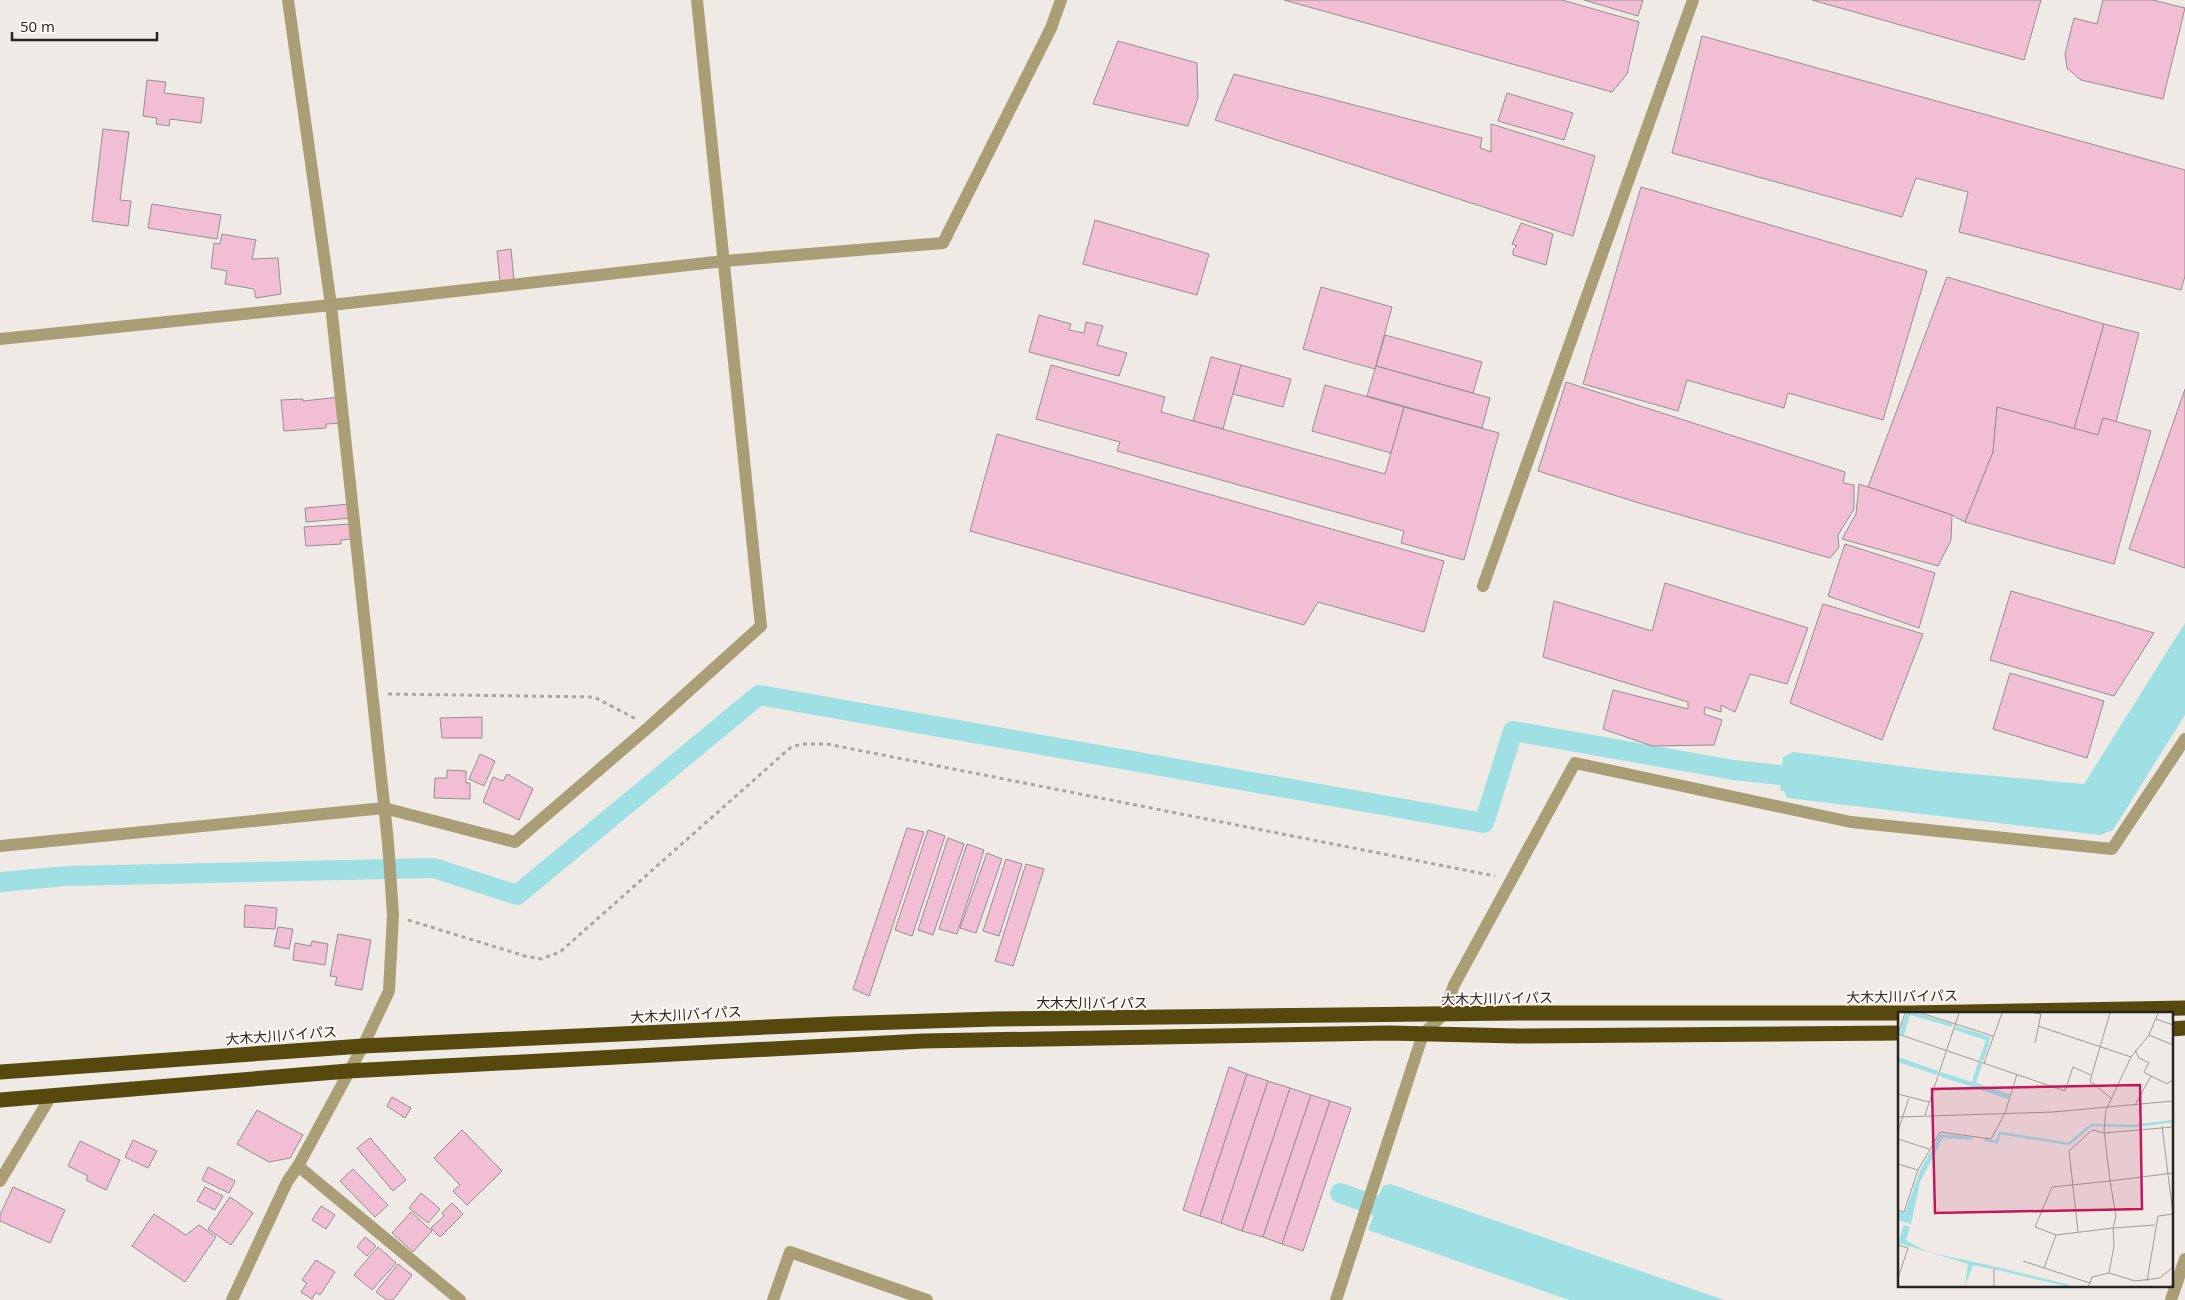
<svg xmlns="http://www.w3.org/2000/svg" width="2185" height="1300" font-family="'Open Sans','Noto Sans JP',sans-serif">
<rect width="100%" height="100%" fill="#efeae5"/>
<g fill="#9fe0e4">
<polygon points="2185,623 2185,715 2113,830 2100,835 1787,798 1784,791 1780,791 1783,757 1793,752 1939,771 2084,784"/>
<polygon points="1390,1184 1724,1300 1569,1300 1368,1230 1375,1212 1368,1210 1372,1200 1376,1202 1383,1186"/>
</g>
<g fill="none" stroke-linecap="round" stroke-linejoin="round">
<g stroke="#9fe0e4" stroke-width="20">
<polyline points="0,882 67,876 434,868 517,895 759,695 1484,823 1513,731 1734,770 1807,778"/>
<polyline points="1340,1193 1388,1210"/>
</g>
</g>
<g fill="#f2bed3" stroke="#958f91">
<polygon points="1284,0 1562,0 1639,22 1627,74 1612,92"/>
<polygon points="1584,0 1643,0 1638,16"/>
<polygon points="1812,0 2041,0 2024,60"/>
<polygon points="2103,0 2153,0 2185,8 2163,99 2081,80 2067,68 2065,54 2074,18 2097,24"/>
<polygon points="1702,36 2185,170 2185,276 2181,290 1959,232 1968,192 1916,178 1902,217 1672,153"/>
<polygon points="1118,41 1197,63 1198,98 1188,126 1093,104"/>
<polygon points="1234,74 1482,138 1480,148 1491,152 1491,124 1595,156 1573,236 1215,120"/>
<polygon points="147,80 166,82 164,93 204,98 201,123 170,119 169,126 156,124 157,118 143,116"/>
<polygon points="1507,93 1573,113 1564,140 1498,121"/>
<polygon points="103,129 129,132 120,200 131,201 128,226 92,221"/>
<polygon points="1641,187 1927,271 1883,420 1788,393 1784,408 1687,380 1678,411 1583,384"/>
<polygon points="152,204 221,215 217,239 148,228"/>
<polygon points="1095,220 1209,254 1197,295 1083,264"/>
<polygon points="1521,223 1553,234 1546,265 1513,255 1513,250 1517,246 1512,244"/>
<polygon points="222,234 256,240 252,259 278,258 281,294 256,298 254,289 225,284 227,271 211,268 214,243 220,244"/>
<polygon points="511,249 514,280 500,281 497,251"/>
<polygon points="1947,277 2104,324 2074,429 1997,407 1993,452 1965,522 1952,515 1868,487"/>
<polygon points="1321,287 1392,307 1375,369 1303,349"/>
<polygon points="1039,315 1071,324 1069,330 1084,333 1086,322 1103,326 1097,345 1127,353 1119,376 1029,352"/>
<polygon points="2104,324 2139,333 2116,422 2103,418 2098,435 2074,429"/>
<polygon points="1385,335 1482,362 1473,393 1376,366"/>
<polygon points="1211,357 1241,365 1223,429 1193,421"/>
<polygon points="1051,365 1165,397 1161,412 1385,474 1404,407 1499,433 1464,560 1401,543 1404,531 1117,451 1120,442 1036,419"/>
<polygon points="1241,365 1291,379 1283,407 1233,394"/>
<polygon points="1376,366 1490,398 1482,428 1367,396"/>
<polygon points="1566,382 1845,472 1843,483 1854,485 1854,509 1838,535 1839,547 1830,558 1639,503 1538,471"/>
<polygon points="1325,385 1404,407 1391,453 1312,431"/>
<polygon points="2185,389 2185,568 2129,549"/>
<polygon points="340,397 344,423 326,424 326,428 284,431 281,400 303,399 303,401"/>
<polygon points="1997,407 2098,435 2103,418 2151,431 2114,564 1965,522 1993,452"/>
<polygon points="997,434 1444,561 1424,632 1318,602 1304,625 970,531"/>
<polygon points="1859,484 1952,515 1951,540 1938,566 1842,539 1856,514"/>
<polygon points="350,504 351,518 306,522 305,508"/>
<polygon points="350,524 351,539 341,540 341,544 306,546 304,527"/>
<polygon points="1845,544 1935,573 1919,628 1828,596"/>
<polygon points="1665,583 1808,628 1787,684 1750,674 1735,712 1721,705 1721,712 1705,707 1704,714 1722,720 1714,745 1652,746 1603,729 1613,690 1688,709 1688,702 1543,657 1554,601 1652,631"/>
<polygon points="2011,591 2154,633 2114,696 1990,660"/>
<polygon points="1823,604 1923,634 1882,740 1790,703"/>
<polygon points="2010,673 2104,701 2087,758 1993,729"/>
<polygon points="482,717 482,738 442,738 440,718"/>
<polygon points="480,754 495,761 484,786 469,779"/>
<polygon points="447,770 466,771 466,783 470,783 470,799 434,798 435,778 447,778"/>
<polygon points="507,774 533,789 519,820 483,802 493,777 503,781"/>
<polygon points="907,828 924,832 869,996 853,989"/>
<polygon points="928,830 945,836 912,936 895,930"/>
<polygon points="948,838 964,844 933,935 918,930"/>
<polygon points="967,844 984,850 957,934 939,929"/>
<polygon points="987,853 1002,859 976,933 960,928"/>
<polygon points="1006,859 1022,864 999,936 983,931"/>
<polygon points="1026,864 1044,869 1013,966 995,961"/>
<polygon points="245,905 277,908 275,929 244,927"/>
<polygon points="278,927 293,929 289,949 274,946"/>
<polygon points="338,934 371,940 362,990 335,985 337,977 330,976"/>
<polygon points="312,941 328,944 325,965 293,960 295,943 311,946"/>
<polygon points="1229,1067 1247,1074 1200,1216 1183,1210"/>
<polygon points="1247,1074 1268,1081 1221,1223 1200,1216"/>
<polygon points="1268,1081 1290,1088 1242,1231 1221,1223"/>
<polygon points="1290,1088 1311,1095 1263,1237 1242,1231"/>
<polygon points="1311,1095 1330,1101 1282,1244 1263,1237"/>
<polygon points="392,1097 411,1108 405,1118 387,1106"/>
<polygon points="1330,1101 1351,1108 1303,1251 1282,1244"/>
<polygon points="257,1110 303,1135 290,1158 269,1162 237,1144"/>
<polygon points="462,1130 502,1171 467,1205 453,1191 460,1185 434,1158"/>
<polygon points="370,1138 406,1180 393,1191 357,1148"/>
<polygon points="133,1140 157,1151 148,1168 125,1157"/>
<polygon points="80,1141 120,1160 106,1190 86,1180 88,1176 68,1166"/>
<polygon points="208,1167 235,1181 229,1193 202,1180"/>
<polygon points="353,1169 388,1205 375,1217 340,1181"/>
<polygon points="13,1187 65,1210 50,1243 0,1221 0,1215"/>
<polygon points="205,1187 223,1196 215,1210 197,1201"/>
<polygon points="421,1193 440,1209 428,1223 409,1208"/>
<polygon points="230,1197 253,1213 231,1245 208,1229"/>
<polygon points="452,1203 463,1214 440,1237 431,1228 444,1216 442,1213"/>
<polygon points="321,1206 335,1215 326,1229 312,1220"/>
<polygon points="411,1212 432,1231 413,1252 392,1233"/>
<polygon points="154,1214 186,1235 199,1225 216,1237 185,1282 132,1246"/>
<polygon points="365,1237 376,1246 367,1256 357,1247"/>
<polygon points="378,1247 396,1263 372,1290 354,1275"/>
<polygon points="316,1260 335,1272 320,1295 316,1292 312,1299 301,1292 307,1283 302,1280"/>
<polygon points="398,1264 412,1275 393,1300 387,1300 376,1292"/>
</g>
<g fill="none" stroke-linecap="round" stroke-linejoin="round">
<g stroke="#aaa6a2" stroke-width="3" stroke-dasharray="4 4" stroke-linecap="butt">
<polyline points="388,694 594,697 636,719"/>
<polyline points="408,920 525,956 541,959 560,952 790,748 801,744 827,744 1495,876"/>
</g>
<g stroke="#aa9e76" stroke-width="12">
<polyline points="288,0 331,305 724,261 943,243 1051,28 1061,0"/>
<polyline points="0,339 331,305 388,842 393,915 389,991 363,1046 298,1166 287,1182 232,1300"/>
<polyline points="1483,586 1693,0"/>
<polyline points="0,846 384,808 515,842 650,726 761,626 697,0"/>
<polyline points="298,1166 460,1300"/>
<polyline points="0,1181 51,1096"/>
<polyline points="773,1300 790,1252 927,1300"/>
<polyline points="1336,1300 1423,1034 1443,1015 1454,985 1575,763 1851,822 2112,849 2185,739"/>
<polyline points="2171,1300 2185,1259"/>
</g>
<g stroke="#57480e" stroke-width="15">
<polyline points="2171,1029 2185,1028"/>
<polyline points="0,1072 363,1046 833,1024 994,1019 1519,1013 1909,1013 2185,1008"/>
<polyline points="0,1100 348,1071 923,1041 1389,1033 1517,1036 1899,1033"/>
</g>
</g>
<g text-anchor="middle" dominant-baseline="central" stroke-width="4" stroke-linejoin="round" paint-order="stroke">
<g font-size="14" fill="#262422" stroke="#fdf8f2">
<text transform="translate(1902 996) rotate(-1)">大木大川バイパス</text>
<text transform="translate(1497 998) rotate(-1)">大木大川バイパス</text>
<text x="1092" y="1002">大木大川バイパス</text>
<text transform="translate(686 1014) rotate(-3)">大木大川バイパス</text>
<text transform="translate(281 1035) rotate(-4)">大木大川バイパス</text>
</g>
</g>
<g transform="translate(1898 1012)">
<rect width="275" height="275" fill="#efeae5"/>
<path d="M8 1H19L55 12 54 15 12 3 6 23 1 22ZM58 14 93 25 85 49 81 48 88 28 57 18ZM0 45 40 59 39 63 0 50ZM80 50 84 52 78 71 112 82 110 87 41 64 43 60 74 70ZM42 122 74 125V128L45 126 22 170 13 212 0 208V199L7 201 22 159ZM6 213 12 215 8 228 29 240 95 254 94 257 75 253 67 274 70 252 0 231Z" fill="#9fe0e4"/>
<path fill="none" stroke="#9fe0e4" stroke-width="2.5" d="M87 128 99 130 102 121 171 132 193 113 236 114 275 109M97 256 171 274"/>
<path fill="none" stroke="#9f9b97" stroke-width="1" d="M23 1 95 24M136 1 143 2 137 31M212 1 192 69 214 87M260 1 251 23 233 45 208 98 206 118 212 169 275 161M258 7 275 13M140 14 233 45M0 22 167 79 175 55 193 63M0 22 7 1M251 23 275 33M237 38 241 46 251 51 246 60 253 64M86 51 104 1M0 82 31 90M237 93 253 64 269 72 275 68M27 103 61 1M0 105 155 100 275 89M264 114 275 202M0 119 11 86M0 127 31 137M0 152 20 158M0 198 6 200 20 158 42 120 93 127 107 101 119 62M275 207V223M180 220 171 139 194 118 206 121 275 115M0 233 10 236 0 266M125 249 192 271 190 274M96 255V274M146 256 158 223M211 261 216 234 215 216 218 204 212 169 154 175 137 215 158 223 215 216 257 213M249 269 260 204 275 202M192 271 194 265 211 261 237 269 262 266 275 255"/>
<path fill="#c2185b" fill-opacity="0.15" stroke="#c2185b" stroke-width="2.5" d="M242 73 244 197 37 201 34 77Z"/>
<rect width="275" height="275" fill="none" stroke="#262422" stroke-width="2.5"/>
</g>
<path d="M12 32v8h145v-8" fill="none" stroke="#262422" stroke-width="2.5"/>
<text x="20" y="32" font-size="15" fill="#262422" stroke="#fdf8f2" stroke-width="4" paint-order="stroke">50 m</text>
</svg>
